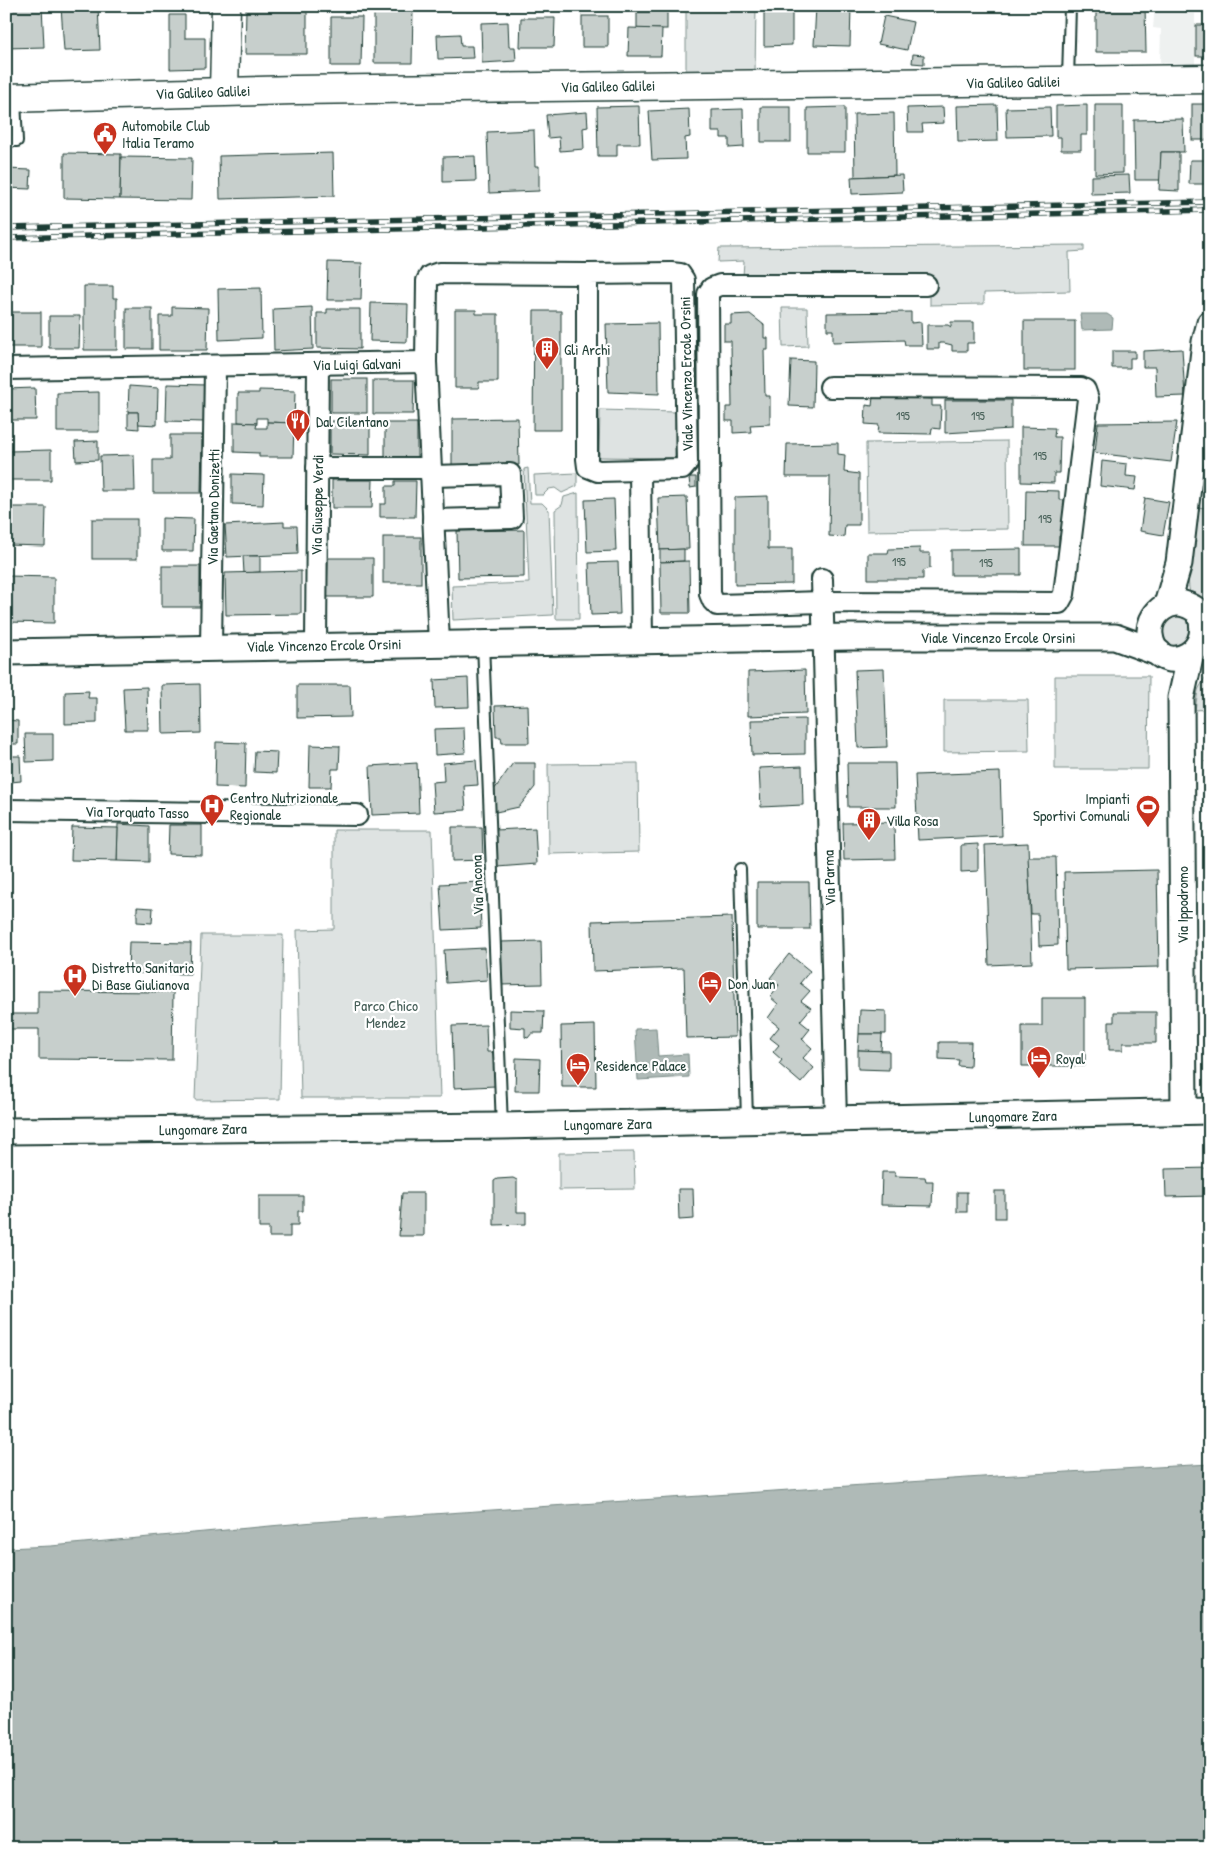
<svg xmlns="http://www.w3.org/2000/svg" width="1216" height="1854" font-family="'Patrick Hand',sans-serif">
<rect width="100%" height="100%" fill="#fff"/>
<filter id="ink" filterUnits="userSpaceOnUse"><feTurbulence type="fractalNoise" baseFrequency=".02" numOctaves="2"/><feDisplacementMap in="SourceGraphic" scale="10" xChannelSelector="R" yChannelSelector="G"/><feConvolveMatrix kernelMatrix="1 2 1 2 8 2 1 2 1" color-interpolation-filters="sRGB"/></filter>
<g filter="url(#ink)">
<polygon fill="#eef1f0" points="1155,6 1210,6 1210,11 1195,11 1195,64 1160,63 1161,29 1153,28"/>
<g fill="#dee3e2" stroke="#7e908b">
<polygon points="736,6 756,6 755,74 686,75 686,10 735,11"/>
<polygon points="1084,245 1084,251 1069,252 1070,291 984,293 984,304 930,305 930,277 743,276 744,261 718,262 719,248"/>
<polygon points="782,308 807,308 808,346 783,347"/>
<polygon points="600,410 675,412 675,458 599,457"/>
<polygon points="1007,441 1008,529 867,531 866,443"/>
<polygon points="528,468 530,503 542,503 549,510 553,615 453,620 452,586 529,583 524,469"/>
<polygon points="577,473 577,486 562,493 555,488 549,489 543,495 535,495 534,475"/>
<polygon points="578,493 579,619 556,619 555,510 562,505 564,497"/>
<path d="M1194 507 1210 508V613L1191 599C1184 569 1191 537 1194 507Z"/>
<path d="M1178 614 1187 618 1193 626 1184 647H1170L1162 640C1161 624 1163 621 1178 614Z"/>
<polygon points="1210,669 1210,709 1195,710 1198,690"/>
<polygon points="1055,676 1149,676 1148,769 1055,769"/>
<polygon points="944,700 1028,700 1029,751 944,752"/>
<polygon points="638,763 639,852 549,854 548,764"/>
<polygon points="334,830 432,830 440,1098 301,1098 297,930 334,929"/>
<polygon points="201,935 283,935 280,1099 195,1100"/>
<polygon points="634,1152 635,1189 559,1190 559,1153"/>
</g>
<g fill="#afbab7" stroke="#758883">
<polygon points="1080,314 1107,314 1113,318 1112,329 1082,330"/>
<polygon points="656,1028 658,1056 688,1054 689,1077 638,1080 635,1029"/>
<polygon points="1210,1464 1210,1848 6,1848 6,1548 51,1546 314,1522 997,1476"/>
</g>
<g fill="#c7cfcc" stroke="#1f3d34">
<polygon points="6,6 42,6 44,47 6,48"/>
<polygon points="61,6 98,6 100,50 64,51"/>
<polygon points="278,6 307,6 307,54 245,54 246,9 277,9"/>
<polygon points="374,6 413,6 412,63 374,63"/>
<polygon points="764,6 792,6 792,45 764,46"/>
<polygon points="816,6 851,6 850,46 814,45"/>
<polygon points="1096,6 1145,6 1146,52 1096,52"/>
<rect x="637" y="12" width="30" height="17"/>
<polygon points="170,15 185,15 185,38 205,38 205,68 170,69"/>
<rect x="582" y="16" width="26" height="31"/>
<polygon points="884,16 913,22 907,50 878,44"/>
<polygon points="331,17 362,17 361,66 331,66"/>
<polygon points="521,18 555,18 554,47 520,47"/>
<polygon points="508,22 509,47 515,47 516,61 482,63 481,23"/>
<rect x="1196" y="25" width="14" height="31"/>
<polygon points="629,28 662,29 661,56 628,56"/>
<polygon points="460,34 461,46 472,46 473,58 438,59 437,35"/>
<polygon points="913,54 924,55 924,64 912,63"/>
<rect x="1192" y="104" width="18" height="36"/>
<polygon points="997,105 998,141 958,142 957,106"/>
<polygon points="1087,105 1087,135 1081,135 1081,150 1061,150 1061,137 1056,137 1056,106"/>
<polygon points="1095,105 1123,105 1123,173 1095,174"/>
<polygon points="639,106 640,144 617,144 617,156 598,156 597,107"/>
<rect x="761" y="107" width="30" height="35"/>
<polygon points="845,107 845,152 807,152 807,108"/>
<polygon points="943,107 944,123 922,124 923,132 908,132 907,108"/>
<polygon points="1050,107 1051,136 1007,137 1006,108"/>
<polygon points="689,109 690,137 685,138 686,159 652,160 649,111"/>
<polygon points="743,109 744,147 729,148 729,138 721,138 721,132 712,132 712,110"/>
<polygon points="587,112 588,127 583,128 584,149 560,151 559,137 548,138 546,115"/>
<polygon points="894,113 895,175 855,177 854,114"/>
<polygon points="1183,119 1184,152 1161,152 1161,180 1135,180 1134,120"/>
<polygon points="534,130 535,166 539,166 539,191 489,193 487,132"/>
<polygon points="1161,152 1179,152 1179,191 1159,190"/>
<polygon points="64,153 121,154 120,199 64,198"/>
<polygon points="333,153 334,196 220,199 219,156"/>
<polygon points="475,156 476,181 443,182 443,157"/>
<polygon points="121,157 192,158 191,200 120,199"/>
<polygon points="1190,160 1205,160 1205,165 1210,165 1210,184 1189,184"/>
<polygon points="6,169 31,170 30,189 6,188"/>
<polygon points="902,175 903,192 852,194 851,177"/>
<polygon points="1129,175 1130,193 1091,194 1091,176"/>
<polygon points="328,262 362,263 361,300 327,300"/>
<polygon points="84,286 113,286 113,298 117,298 117,350 84,350"/>
<polygon points="261,288 262,338 219,340 218,289"/>
<polygon points="371,303 408,304 407,342 370,341"/>
<polygon points="172,307 208,308 207,350 159,350 159,316 172,316"/>
<polygon points="312,307 313,349 274,351 273,309"/>
<rect x="126" y="308" width="26" height="41"/>
<polygon points="327,309 360,309 360,349 317,348 317,313 327,313"/>
<polygon points="455,310 476,310 476,314 498,314 498,382 479,382 479,388 455,388"/>
<polygon points="534,311 561,311 561,430 533,430"/>
<rect x="6" y="312" width="35" height="35"/>
<polygon points="911,312 911,323 921,322 922,345 905,345 904,340 833,342 833,330 827,330 827,313"/>
<polygon points="750,314 764,325 764,338 768,338 768,350 764,350 765,396 770,396 770,424 750,425 751,432 733,433 733,421 726,421 726,407 732,407 731,341 724,341 724,324 731,324 731,315"/>
<polygon points="49,316 80,316 79,348 49,348"/>
<rect x="1024" y="321" width="51" height="49"/>
<polygon points="951,322 974,322 974,343 967,343 967,351 952,351 952,345 944,343 939,343 939,349 927,349 927,325 948,325 951,327"/>
<polygon points="658,323 659,394 608,392 606,324"/>
<polygon points="1182,349 1185,396 1156,397 1155,367 1143,367 1143,351"/>
<polygon points="1112,351 1135,351 1135,358 1130,358 1130,368 1112,368"/>
<polygon points="791,360 814,361 813,407 789,406"/>
<rect x="331" y="379" width="36" height="34"/>
<polygon points="373,380 414,380 413,414 373,414"/>
<polygon points="167,384 206,385 205,422 166,421"/>
<polygon points="129,386 158,388 157,425 138,424 138,412 128,412"/>
<polygon points="35,388 36,420 6,420 6,389"/>
<polygon points="259,390 295,391 294,423 267,422 267,418 257,418 257,423 238,422 238,393 259,393"/>
<polygon points="99,392 99,432 57,432 57,393"/>
<polygon points="873,397 932,399 932,406 941,406 940,429 932,428 931,434 878,433 879,425 865,424 866,405 872,406"/>
<polygon points="945,400 1011,400 1011,429 945,433"/>
<polygon points="128,412 138,412 139,429 128,428"/>
<polygon points="518,418 519,465 452,466 452,419"/>
<polygon points="330,421 370,422 370,455 330,454"/>
<polygon points="234,422 257,423 256,428 267,428 267,422 294,423 293,457 259,457 259,453 234,452"/>
<polygon points="1177,422 1171,462 1095,453 1098,423"/>
<rect x="385" y="423" width="32" height="34"/>
<polygon points="1021,427 1055,428 1054,437 1060,437 1059,473 1054,473 1054,483 1021,482"/>
<polygon points="170,435 202,435 201,493 153,493 153,460 170,460"/>
<polygon points="98,441 98,460 76,461 75,442"/>
<polygon points="838,443 838,454 845,455 844,472 859,474 859,525 845,525 844,537 829,536 830,477 786,477 787,444"/>
<polygon points="51,450 51,480 10,480 9,451"/>
<polygon points="134,455 135,491 101,491 100,456"/>
<polygon points="1102,461 1127,464 1126,476 1137,477 1135,490 1100,486"/>
<polygon points="232,474 264,475 263,505 232,504"/>
<polygon points="689,477 696,477 696,487 690,488"/>
<polygon points="332,480 373,480 372,508 332,508"/>
<polygon points="395,481 416,481 415,517 380,517 380,504 386,504 386,486 395,486"/>
<polygon points="1026,490 1059,491 1059,500 1064,500 1064,536 1059,536 1059,546 1025,546"/>
<polygon points="768,496 768,549 792,549 792,584 735,585 735,497"/>
<polygon points="687,497 689,549 660,550 658,498"/>
<polygon points="1145,498 1169,502 1163,535 1140,531"/>
<polygon points="614,499 616,551 587,552 585,500"/>
<polygon points="7,507 46,507 45,546 7,545"/>
<polygon points="162,518 194,519 193,551 162,551"/>
<rect x="92" y="519" width="45" height="40"/>
<polygon points="284,522 284,526 297,526 298,554 227,557 225,525"/>
<polygon points="524,530 524,577 458,578 457,531"/>
<rect x="383" y="537" width="38" height="46"/>
<polygon points="920,548 920,553 930,553 930,568 923,571 923,579 868,579 868,553 888,553 889,549"/>
<polygon points="684,549 684,561 660,562 660,550"/>
<polygon points="1021,549 1021,575 951,575 951,550"/>
<polygon points="243,556 260,556 260,572 244,573"/>
<polygon points="328,558 373,558 373,597 327,597"/>
<polygon points="689,561 690,613 661,613 660,562"/>
<polygon points="618,562 620,614 591,615 589,563"/>
<rect x="162" y="566" width="38" height="41"/>
<polygon points="301,571 301,614 226,615 225,573"/>
<polygon points="7,576 54,577 54,623 6,622"/>
<polygon points="884,669 887,747 858,748 855,670"/>
<polygon points="805,670 806,714 748,716 748,672"/>
<polygon points="468,678 469,707 435,708 434,680"/>
<polygon points="200,684 201,733 163,734 162,685"/>
<polygon points="297,685 350,685 351,717 297,718"/>
<polygon points="147,687 148,730 125,730 123,688"/>
<polygon points="89,691 88,698 97,698 97,723 65,724 65,692"/>
<polygon points="528,705 529,743 502,743 501,737 496,737 495,706"/>
<polygon points="1203,715 1210,715 1210,831"/>
<polygon points="805,719 805,754 752,755 751,720"/>
<polygon points="6,720 18,721 18,744 6,744"/>
<polygon points="464,728 465,753 435,755 434,729"/>
<polygon points="25,734 53,734 53,761 26,762"/>
<polygon points="216,742 246,743 245,788 215,787"/>
<polygon points="310,745 340,746 339,769 332,769 331,787 309,787"/>
<polygon points="255,751 277,752 276,773 254,772"/>
<polygon points="6,756 20,756 21,781 11,782 11,789 6,789"/>
<polygon points="476,760 478,785 464,786 466,810 434,812 432,782 444,781 443,763"/>
<polygon points="417,763 419,813 372,815 370,766"/>
<polygon points="513,763 535,763 535,787 519,807 496,812 492,793"/>
<polygon points="847,763 895,763 896,807 848,807"/>
<polygon points="802,766 803,805 761,807 759,768"/>
<polygon points="1000,772 1002,836 918,840 915,775"/>
<polygon points="894,822 895,859 844,860 843,823"/>
<polygon points="118,824 149,826 149,862 117,861"/>
<polygon points="169,825 202,825 202,855 168,854"/>
<polygon points="72,827 118,828 117,861 71,860"/>
<polygon points="452,827 482,827 483,860 452,861"/>
<polygon points="535,828 537,864 497,867 495,830"/>
<polygon points="1028,843 1032,963 989,965 985,845"/>
<polygon points="978,844 978,871 961,872 961,845"/>
<polygon points="1028,857 1056,857 1058,945 1039,946 1038,914 1031,914"/>
<polygon points="1157,870 1159,967 1066,969 1064,872"/>
<polygon points="479,882 481,928 443,930 440,884"/>
<polygon points="757,882 809,882 810,929 757,929"/>
<polygon points="137,907 153,908 152,923 137,922"/>
<polygon points="732,917 735,1037 686,1038 684,968 593,971 592,921"/>
<polygon points="541,941 542,984 500,985 500,942"/>
<polygon points="129,942 191,943 190,974 128,973"/>
<polygon points="485,948 487,980 446,983 444,950"/>
<polygon points="789,954 810,971 800,983 810,991 801,1001 811,1008 800,1021 810,1029 802,1039 812,1048 803,1058 814,1068 801,1083 779,1064 782,1060 773,1052 779,1045 770,1038 779,1027 768,1018 778,1004 770,997 779,985 770,978"/>
<polygon points="38,991 173,992 172,1060 39,1059 39,1029 6,1029 6,1014 38,1014"/>
<polygon points="1042,998 1085,998 1085,1066 1022,1066 1022,1026 1042,1026"/>
<polygon points="510,1010 544,1011 543,1033 532,1033 528,1038 525,1037 525,1028 510,1027"/>
<polygon points="860,1010 886,1011 886,1034 859,1034"/>
<polygon points="1114,1012 1156,1012 1156,1043 1123,1043 1123,1050 1109,1050 1109,1022 1114,1022"/>
<polygon points="486,1025 487,1052 493,1052 495,1086 454,1088 452,1026"/>
<polygon points="595,1025 596,1087 562,1087 561,1026"/>
<polygon points="859,1034 882,1034 881,1051 858,1050"/>
<polygon points="939,1042 971,1042 970,1067 958,1066 959,1060 939,1059"/>
<polygon points="858,1050 889,1051 889,1070 858,1069"/>
<polygon points="516,1058 540,1059 539,1091 515,1091"/>
<polygon points="1210,1168 1210,1196 1166,1197 1165,1169"/>
<polygon points="882,1172 895,1172 895,1176 925,1177 926,1181 933,1181 932,1206 881,1205"/>
<polygon points="513,1178 517,1180 517,1212 526,1212 526,1224 494,1225 494,1181 497,1179"/>
<polygon points="678,1189 693,1189 694,1219 679,1220"/>
<rect x="995" y="1191" width="10" height="27"/>
<rect x="957" y="1192" width="10" height="20"/>
<polygon points="402,1193 424,1193 424,1236 399,1236"/>
<polygon points="259,1196 303,1196 303,1211 298,1211 298,1225 290,1225 290,1237 269,1237 269,1228 259,1228"/>
</g>
<g fill="none" stroke-linecap="round" stroke-linejoin="round">
<defs>
<g id="service">
<polyline points="1068,80 1070,6"/>
<polyline points="6,141 17,141 15,100"/>
<polyline points="483,643 502,1126"/>
<polyline points="740,869 747,1120"/>
</g>
<g id="minor">
<polygon points="671,273 680,274 684,280 687,463 682,469 598,471 588,467 587,459 587,274"/>
<polyline points="6,369 426,362"/>
<polyline points="830,387 1081,388 1085,390 1088,399 1064,594 1059,603 822,602 717,605 713,601 710,594 708,294 712,288 720,285 926,285"/>
<polyline points="317,468 431,468"/>
<polyline points="640,470 642,640"/>
<polyline points="431,476 510,474 512,518 433,520"/>
<polyline points="822,579 836,1120"/>
<polyline points="439,643 426,362 427,281 430,276 439,273 587,274"/>
<polyline points="316,645 318,365"/>
<polyline points="211,647 215,367"/>
<polyline points="6,810 357,815"/>
</g>
<g id="tertiary">
<polyline points="1167,605 1179,563 1205,342 1210,323"/>
<path d="M1200 614C1216 659 1155 678 1150 635 1148 615 1168 597 1187 605 1196 608 1202 615 1210 620"/>
<polyline points="6,652 851,637 1115,637 1159,653"/>
<polyline points="1184,1111 1181,698 1190,658"/>
<polyline points="6,1131 502,1126 1210,1111"/>
</g>
<polyline id="secondary" points="224,91 226,6"/>
<polyline id="primary" points="6,98 294,90 1210,79"/>
</defs>
<use href="#service" stroke="#1f3d34" stroke-width="14"/>
<use href="#minor" stroke="#1f3d34" stroke-width="24"/>
<use href="#tertiary" stroke="#1f3d34" stroke-width="29"/>
<use href="#secondary" stroke="#1f3d34" stroke-width="31"/>
<use href="#primary" stroke="#1f3d34" stroke-width="31"/>
<use href="#service" stroke="#fff" stroke-width="10"/>
<use href="#minor" stroke="#fff" stroke-width="20"/>
<use href="#tertiary" stroke="#fff" stroke-width="25"/>
<use href="#secondary" stroke="#fff" stroke-width="28"/>
<use href="#primary" stroke="#fff" stroke-width="28"/>
<defs>
<g id="rail">
<polyline points="6,228 1210,202"/>
<polyline points="6,238 1210,210"/>
</g>
</defs>
<use href="#rail" stroke="#1f3d34" stroke-width="5.5"/>
<use href="#rail" stroke="#fff" stroke-width="4" stroke-dasharray="11" stroke-linecap="butt"/>
</g>
</g>
<defs>
<symbol id="civic-pin" viewBox="-11 -11 22 30"><path d="M0 17L-7.5 6A9.5 9.5 0 1 1 7.5 6Z" fill="#c8321e" stroke="#fff"/><path d="M-.6-6.5H3V-4.5H.6V-3L4-1V1h2V6H-6V1h2V-1L-.6-3ZM-1.2 2.5V6h2.4V2.5Z" fill="#fff"/></symbol>
<symbol id="building-pin" viewBox="-11 -11 22 30"><path d="M0 17L-7.5 6A9.5 9.5 0 1 1 7.5 6Z" fill="#c8321e" stroke="#fff"/><path d="M-4-6H4V6H1V3H-1V6H-4ZM-2.5-4.3h1.7v1.8h-1.7ZM.8-4.3h1.7v1.8H.8ZM-2.5-1h1.7V.8h-1.7ZM.8-1h1.7V.8H.8Z" fill="#fff"/></symbol>
<symbol id="restaurant-pin" viewBox="-11 -11 22 30"><path d="M0 17L-7.5 6A9.5 9.5 0 1 1 7.5 6Z" fill="#c8321e" stroke="#fff"/><path d="M-5-6h1v4h1v-4h1v4h1v-4h1v5L-1.5 .5V6h-2V.5L-5-1ZM5-6V6H3V1.5H1.5Q1.5-4 5-6Z" fill="#fff"/></symbol>
<symbol id="hospital-pin" viewBox="-11 -11 22 30"><path d="M0 17L-7.5 6A9.5 9.5 0 1 1 7.5 6Z" fill="#c8321e" stroke="#fff"/><path d="M-5-5h3v3.5h4V-5h3V5h-3V1.5h-4V5h-3Z" fill="#fff"/></symbol>
<symbol id="stadium-pin" viewBox="-11 -11 22 30"><path d="M0 17L-7.5 6A9.5 9.5 0 1 1 7.5 6Z" fill="#c8321e" stroke="#fff"/><path d="M0-5a6.5 5 0 1 0 0 10a6.5 5 0 1 0 0-10ZM-3.5-1.8h7v3.6h-7Z" fill="#fff"/></symbol>
<symbol id="hotel-pin" viewBox="-11 -11 22 30"><path d="M0 17L-7.5 6A9.5 9.5 0 1 1 7.5 6Z" fill="#c8321e" stroke="#fff"/><path d="M-6-4.5h1.5V1H6V5H4.5V3h-9V5H-6ZM-4 0a1.8 1.8 0 1 1 3.6 0ZM.5 0V-2.5h3Q6-2.5 6 0Z" fill="#fff"/></symbol>
</defs>
<g fill-rule="evenodd">
<use href="#civic-pin" x="91" y="120" width="28" height="38"/>
<use href="#building-pin" x="533" y="335" width="28" height="38"/>
<use href="#restaurant-pin" x="284" y="407" width="28" height="38"/>
<use href="#hospital-pin" x="198" y="792" width="28" height="38"/>
<use href="#stadium-pin" x="1134" y="793" width="28" height="38"/>
<use href="#building-pin" x="855" y="806" width="28" height="38"/>
<use href="#hospital-pin" x="61" y="962" width="28" height="38"/>
<use href="#hotel-pin" x="696" y="969" width="28" height="38"/>
<use href="#hotel-pin" x="1025" y="1044" width="28" height="38"/>
<use href="#hotel-pin" x="564" y="1051" width="28" height="38"/>
</g>
<g text-anchor="middle" dominant-baseline="central" stroke-width="4.5" stroke-linejoin="round" paint-order="stroke">
<g font-size="12" fill="#49625a">
<text x="903" y="415">195</text>
<text x="978" y="415">195</text>
<text x="1040" y="455">195</text>
<text x="1045" y="518">195</text>
<text x="899" y="561">195</text>
<text x="986" y="562">195</text>
</g>
<g font-size="15" fill="#1f3d34" stroke="#fff">
<text transform="translate(1013 82) rotate(-1)">Via Galileo Galilei</text>
<text transform="translate(608 86) rotate(-1)">Via Galileo Galilei</text>
<text transform="translate(203 92) rotate(-2)">Via Galileo Galilei</text>
<text transform="translate(357 364) rotate(-1)">Via Luigi Galvani</text>
<text transform="translate(686 374) rotate(-91)">Viale Vincenzo Ercole Orsini</text>
<text transform="translate(317 505) rotate(-89)">Via Giuseppe Verdi</text>
<text transform="translate(213 507) rotate(-89)">Via Gaetano Donizetti</text>
<text x="998" y="637">Viale Vincenzo Ercole Orsini</text>
<text transform="translate(324 645) rotate(-1)">Viale Vincenzo Ercole Orsini</text>
<text transform="translate(137 812) rotate(1)">Via Torquato Tasso</text>
<text transform="translate(829 878) rotate(-92)">Via Parma</text>
<text transform="translate(477 885) rotate(-92)">Via Ancona</text>
<text transform="translate(1182 905) rotate(-90)">Via Ippodromo</text>
<text transform="translate(1013 1116) rotate(-1)">Lungomare Zara</text>
<text transform="translate(608 1124) rotate(-1)">Lungomare Zara</text>
<text transform="translate(203 1129) rotate(-1)">Lungomare Zara</text>
</g>
<g font-size="15" fill="#1f3d34" stroke="#fff" text-anchor="start">
<text x="122" y="125">Automobile Club<tspan x="122" dy="17">Italia Teramo</tspan></text>
<text x="564" y="349">Gli Archi</text>
<text x="316" y="421">Dal Cilentano</text>
<text x="230" y="797">Centro Nutrizionale<tspan x="230" dy="17">Regionale</tspan></text>
<text x="1130" y="798" text-anchor="end">Impianti<tspan x="1130" dy="17">Sportivi Comunali</tspan></text>
<text x="886" y="820">Villa Rosa</text>
<text x="92" y="967">Distretto Sanitario<tspan x="92" dy="17">Di Base Giulianova</tspan></text>
<text x="728" y="983">Don Juan</text>
<text x="1056" y="1058">Royal</text>
<text x="596" y="1065">Residence Palace</text>
</g>
<g font-size="15" fill="#455e57" stroke="#fff">
<text x="386" y="1005">Parco Chico<tspan x="386" dy="17">Mendez</tspan></text>
</g>
</g>
<rect width="1216" height="1854" fill="none" stroke="#fff" stroke-width="25"/>
<rect x="12" y="12" width="1191" height="1829" fill="none" stroke="#1f3d34" stroke-width="2" filter="url(#ink)"/>
</svg>
